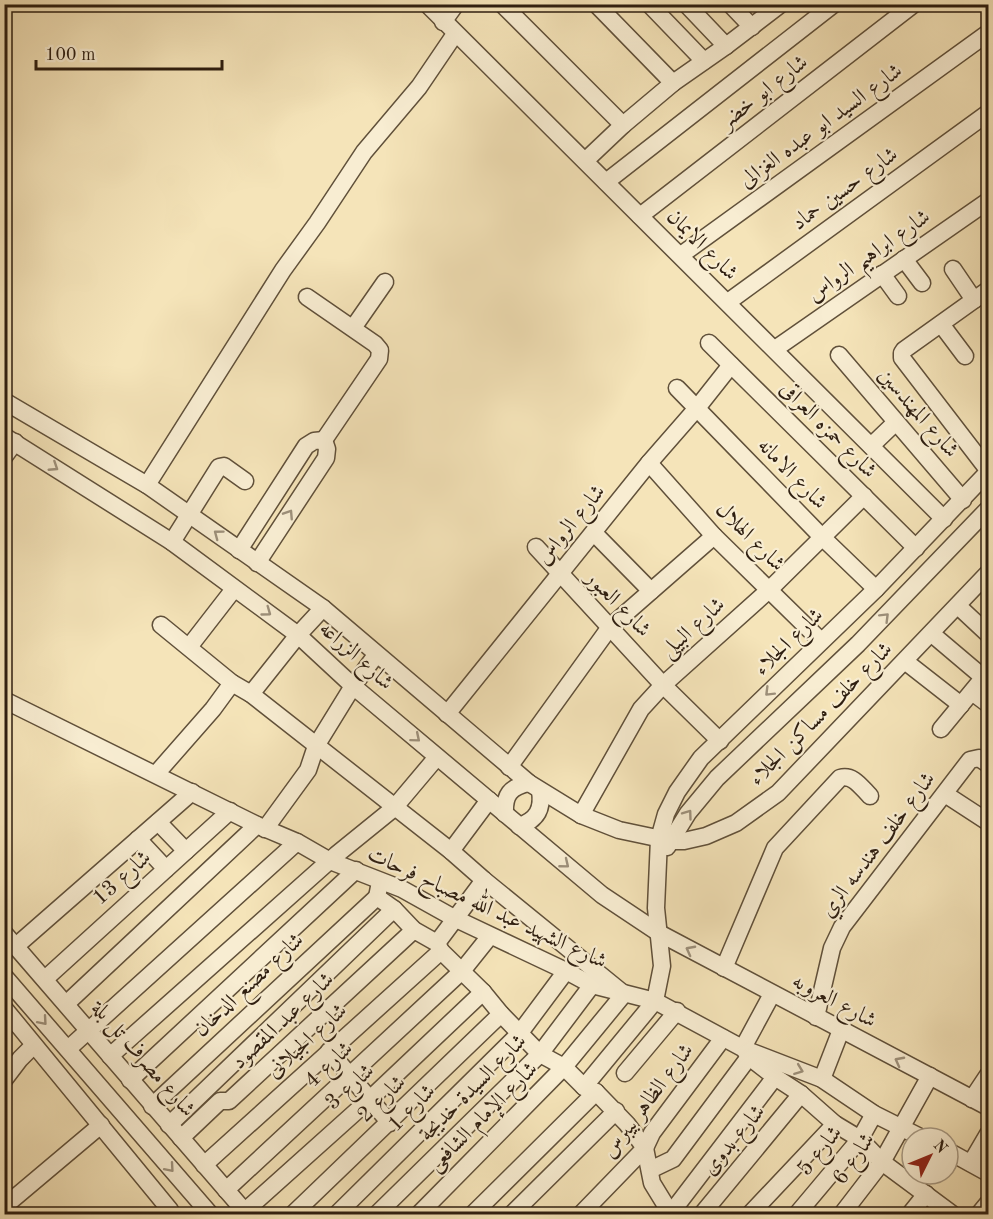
<svg xmlns="http://www.w3.org/2000/svg" width="993" height="1219" font-family="'Old Standard TT',Amiri,serif">
<rect width="100%" height="100%" fill="#f5e4b9"/>
<filter id="stains"><feTurbulence type="fractalNoise" baseFrequency=".00333" numOctaves="4"/><feColorMatrix values="0 0 0 0 .2 0 0 0 0 .09 0 0 0 0 .02 0 0 0 .5 -.17"/></filter>
<radialGradient id="worn" r=".72"><stop offset=".6" stop-color="#630" stop-opacity="0"/><stop offset="1" stop-color="#630" stop-opacity=".3"/></radialGradient>
<g fill="none" stroke-linecap="round" stroke-linejoin="round">
<defs>
<g id="minor">
<polyline points="427,4 944,519"/>
<polyline points="502,4 623,125"/>
<polyline points="596,4 673,83"/>
<polyline points="649,4 704,61"/>
<polyline points="686,4 726,46"/>
<polyline points="730,4 752,27"/>
<polyline points="443,22 456,4"/>
<polyline points="585,161 623,125 673,83 726,46 781,4"/>
<polyline points="606,182 834,4"/>
<polyline points="640,216 914,4"/>
<polyline points="681,255 988,33"/>
<polyline points="904,259 922,283"/>
<polyline points="953,269 974,300"/>
<polyline points="882,274 898,296"/>
<polyline points="988,290 904,350 902,353 902,358 988,470"/>
<polyline points="307,297 375,344 380,350 379,359 324,440"/>
<polyline points="728,302 988,113"/>
<polyline points="941,324 965,356"/>
<polyline points="353,328 385,282"/>
<polyline points="709,343 916,548"/>
<polyline points="775,349 988,201"/>
<polyline points="839,355 963,500"/>
<polyline points="677,388 822,537 876,589"/>
<polyline points="4,401 147,485 323,608 529,783 581,815 619,830 671,841 684,841 706,836 736,823 778,793 988,573"/>
<polyline points="4,436 172,542 298,635 353,686 602,895 659,933 988,1107"/>
<polyline points="871,446 896,422"/>
<polyline points="4,457 15,442"/>
<polyline points="649,463 714,536 821,641"/>
<polyline points="147,485 283,270 317,223 364,152 419,87 455,34"/>
<polyline points="594,533 651,591"/>
<polyline points="172,542 219,467 224,466 245,481"/>
<polyline points="536,547 663,685 720,741"/>
<polyline points="239,550 306,446 314,441 324,440"/>
<polyline points="257,563 326,458 327,449 324,440"/>
<polyline points="958,606 988,634"/>
<polyline points="161,625 232,683 251,694 451,851 484,880 624,994 564,1067 419,1214"/>
<polyline points="932,634 984,678"/>
<polyline points="189,647 234,589"/>
<polyline points="906,662 961,705"/>
<polyline points="972,692 988,704"/>
<polyline points="251,694 298,635 323,608"/>
<polyline points="4,700 257,825 297,842 330,861 402,889 454,918 566,971 592,985 655,1001 744,1049 749,1057 775,1077 801,1094 835,1124 860,1139 882,1162 952,1214"/>
<polyline points="447,714 649,463 697,408 731,365"/>
<polyline points="941,729 988,672"/>
<polyline points="509,767 610,627 714,536"/>
<polyline points="156,774 213,709 232,683"/>
<polyline points="945,794 988,822"/>
<path d="M505 814C504 795 510 787 529 783"/>
<polyline points="581,815 641,709 663,685 770,589 864,496"/>
<polyline points="158,822 186,851"/>
<path d="M519 826C537 820 543 809 540 791"/>
<polyline points="265,829 308,770 316,746 353,686 376,655"/>
<polyline points="138,839 166,869"/>
<polyline points="667,847 688,813 717,778 858,644 988,509"/>
<polyline points="451,851 489,800"/>
<polyline points="380,882 377,897 394,909 414,930 437,943 441,951 483,992 501,1014 540,1054 564,1067 584,1087 596,1092 627,1124 645,1148 652,1183 671,1214"/>
<polyline points="4,933 247,1214"/>
<polyline points="437,943 484,880"/>
<polyline points="16,946 192,792"/>
<path d="M724 968 775 848 840 778C853 774 861 787 870 796"/>
<polyline points="4,976 210,1214"/>
<polyline points="45,979 230,811"/>
<polyline points="772,994 745,1044 744,1049 822,1079 874,1114 922,1138"/>
<polyline points="66,1004 257,825"/>
<polyline points="4,1008 170,1210"/>
<polyline points="816,1017 832,948 842,927 970,760 979,758 988,764"/>
<polyline points="68,1049 297,842"/>
<polyline points="329,1051 390,1123"/>
<polyline points="110,1056 336,855 394,808 437,757"/>
<polyline points="625,1073 677,1011"/>
<polyline points="822,1079 841,1030"/>
<polyline points="4,1080 20,1059 34,1045"/>
<polyline points="130,1080 356,870"/>
<polyline points="584,1087 655,1001 662,966 656,908 659,839 666,814 677,792 701,758 876,589 988,472"/>
<polyline points="972,1099 988,1075"/>
<polyline points="152,1106 377,897"/>
<polyline points="169,1125 394,909"/>
<polyline points="181,1138 220,1101 229,1101 414,930"/>
<polyline points="948,1151 988,1173"/>
<polyline points="971,1163 988,1134"/>
<polyline points="204,1165 441,951"/>
<polyline points="650,1170 673,1159 749,1057"/>
<polyline points="226,1190 462,971 490,936"/>
<polyline points="6,1205 101,1125"/>
<polyline points="244,1212 370,1099 483,992"/>
<polyline points="671,1213 775,1077"/>
<polyline points="293,1214 501,1014"/>
<polyline points="337,1214 519,1034 566,971"/>
<polyline points="377,1214 540,1054 592,985"/>
<polyline points="473,1214 596,1092"/>
<polyline points="512,1214 616,1111"/>
<polyline points="581,1214 645,1148 652,1133 723,1038"/>
<polyline points="702,1214 801,1094"/>
<polyline points="750,1214 835,1124"/>
<polyline points="797,1214 860,1139 874,1114"/>
<polyline points="842,1214 882,1162 930,1076"/>
<polyline points="910,1214 926,1194"/>
<polyline points="979,1214 988,1203"/>
</g>
</defs>
<use href="#minor" stroke="#60503a" stroke-width="19"/>
<use href="#minor" stroke="#f8edd2" stroke-width="16"/>
</g>
<defs><path id="oneway-chevron" d="M-2-3.5L2.5 0L-2 3.5" fill="none" stroke-width="1.6" stroke-linecap="round" stroke-linejoin="round" transform="scale(1.5)"/></defs>
<g stroke="#9d907b">
<use href="#oneway-chevron" transform="translate(54 467) rotate(33)"/>
<use href="#oneway-chevron" transform="translate(289 514) rotate(-57)"/>
<use href="#oneway-chevron" transform="translate(218 534) rotate(-143)"/>
<use href="#oneway-chevron" transform="translate(267 612) rotate(36)"/>
<use href="#oneway-chevron" transform="translate(885 617) rotate(-45)"/>
<use href="#oneway-chevron" transform="translate(769 692) rotate(135)"/>
<use href="#oneway-chevron" transform="translate(416 738) rotate(40)"/>
<use href="#oneway-chevron" transform="translate(688 814) rotate(-54)"/>
<use href="#oneway-chevron" transform="translate(565 864) rotate(39)"/>
<use href="#oneway-chevron" transform="translate(690 950) rotate(-152)"/>
<use href="#oneway-chevron" transform="translate(43 1021) rotate(49)"/>
<use href="#oneway-chevron" transform="translate(899 1061) rotate(-152)"/>
<use href="#oneway-chevron" transform="translate(799 1070) rotate(21)"/>
<use href="#oneway-chevron" transform="translate(170 1168) rotate(49)"/>
</g>
<g text-anchor="middle" dominant-baseline="central" stroke-width="4.5" stroke-linejoin="round" paint-order="stroke">
<g font-size="22" fill="#2e1e10" stroke="#f8edd2">
<text transform="translate(764 92) rotate(-38)">شارع ابو خضر</text>
<text transform="translate(821 126) rotate(-36)">شارع السيد ابو عبده الغزالى</text>
<text transform="translate(845 189) rotate(-36)">شارع حسين حماد</text>
<text transform="translate(702 245) rotate(45)">شارع الايمان</text>
<text transform="translate(869 256) rotate(-35)">شارع ابراهيم الرواس</text>
<text transform="translate(918 413) rotate(49)">شارع المهندسين</text>
<text transform="translate(828 430) rotate(45)">شارع حمزه العراقى</text>
<text transform="translate(792 474) rotate(46)">شارع الامانه</text>
<text transform="translate(571 525) rotate(-51)">شارع الرواس</text>
<text transform="translate(750 537) rotate(45)">شارع الهلال</text>
<text transform="translate(618 604) rotate(46)">شارع العبور</text>
<text transform="translate(693 628) rotate(-42)">شارع البيلى</text>
<text transform="translate(789 642) rotate(-44)">شارع الجلاء</text>
<text transform="translate(356 656) rotate(42)">شارع الزراعه</text>
<text transform="translate(821 714) rotate(-45)">شارع خلف مساكن الجلاء</text>
<text transform="translate(878 845) rotate(-53)">شارع خلف هندسه الري</text>
<text transform="translate(122 878) rotate(-42)">شارع 13</text>
<text transform="translate(487 908) rotate(25)">شارع الشهيد عبد الله مصباح فرحات</text>
<text transform="translate(249 985) rotate(-43)">شارع مصنع الدخان</text>
<text transform="translate(834 1001) rotate(28)">شارع العروبه</text>
<text transform="translate(283 1021) rotate(-43)">شارع عبد المقصود</text>
<text transform="translate(307 1041) rotate(-42)">شارع الجيلانى</text>
<text transform="translate(143 1059) rotate(49)">شارع مصرف تل بلة</text>
<text transform="translate(329 1065) rotate(-43)">شارع 4</text>
<text transform="translate(350 1087) rotate(-42)">شارع 3</text>
<text transform="translate(473 1088) rotate(-45)">شارع السيدة خديجة</text>
<text transform="translate(382 1099) rotate(-44)">شارع 2</text>
<text transform="translate(648 1101) rotate(-53)">شارع الظاهر بيبرس</text>
<text transform="translate(412 1108) rotate(-45)">شارع 1</text>
<text transform="translate(483 1117) rotate(-45)">شارع الإمام الشافعى</text>
<text transform="translate(734 1140) rotate(-50)">شارع بدوى</text>
<text transform="translate(820 1151) rotate(-51)">شارع 5</text>
<text transform="translate(854 1159) rotate(-56)">شارع 6</text>
</g>
</g>
<rect width="993" height="1219" fill="none" stroke="#f5e4b9" stroke-width="24"/>
<rect x="6" y="6" width="981" height="1207" fill="none" stroke="#2e1e10" stroke-width="3"/>
<rect x="12" y="12" width="969" height="1195" fill="none" stroke="#2e1e10" stroke-width="1.5"/>
<g transform="translate(930 1156) rotate(47)"><circle r="28" fill="#f8edd2" stroke="#a79a84" stroke-width="1.5"/>
<path d="M0-4.5L10 22L0 15L-10 22Z" fill="#8f2418"/>
<text y="-9" font-size="16" font-weight="bold" text-anchor="middle" fill="#2e1e10">N</text>
</g>
<path d="M36 60v9h186v-9" fill="none" stroke="#2e1e10" stroke-width="3"/>
<text x="45" y="60" font-size="18" fill="#2e1e10" stroke="#f8edd2" stroke-width="4.5" paint-order="stroke">100 m</text>
<rect width="100%" height="100%" filter="url(#stains)"/>
<rect width="100%" height="100%" fill="url(#worn)"/>
</svg>
